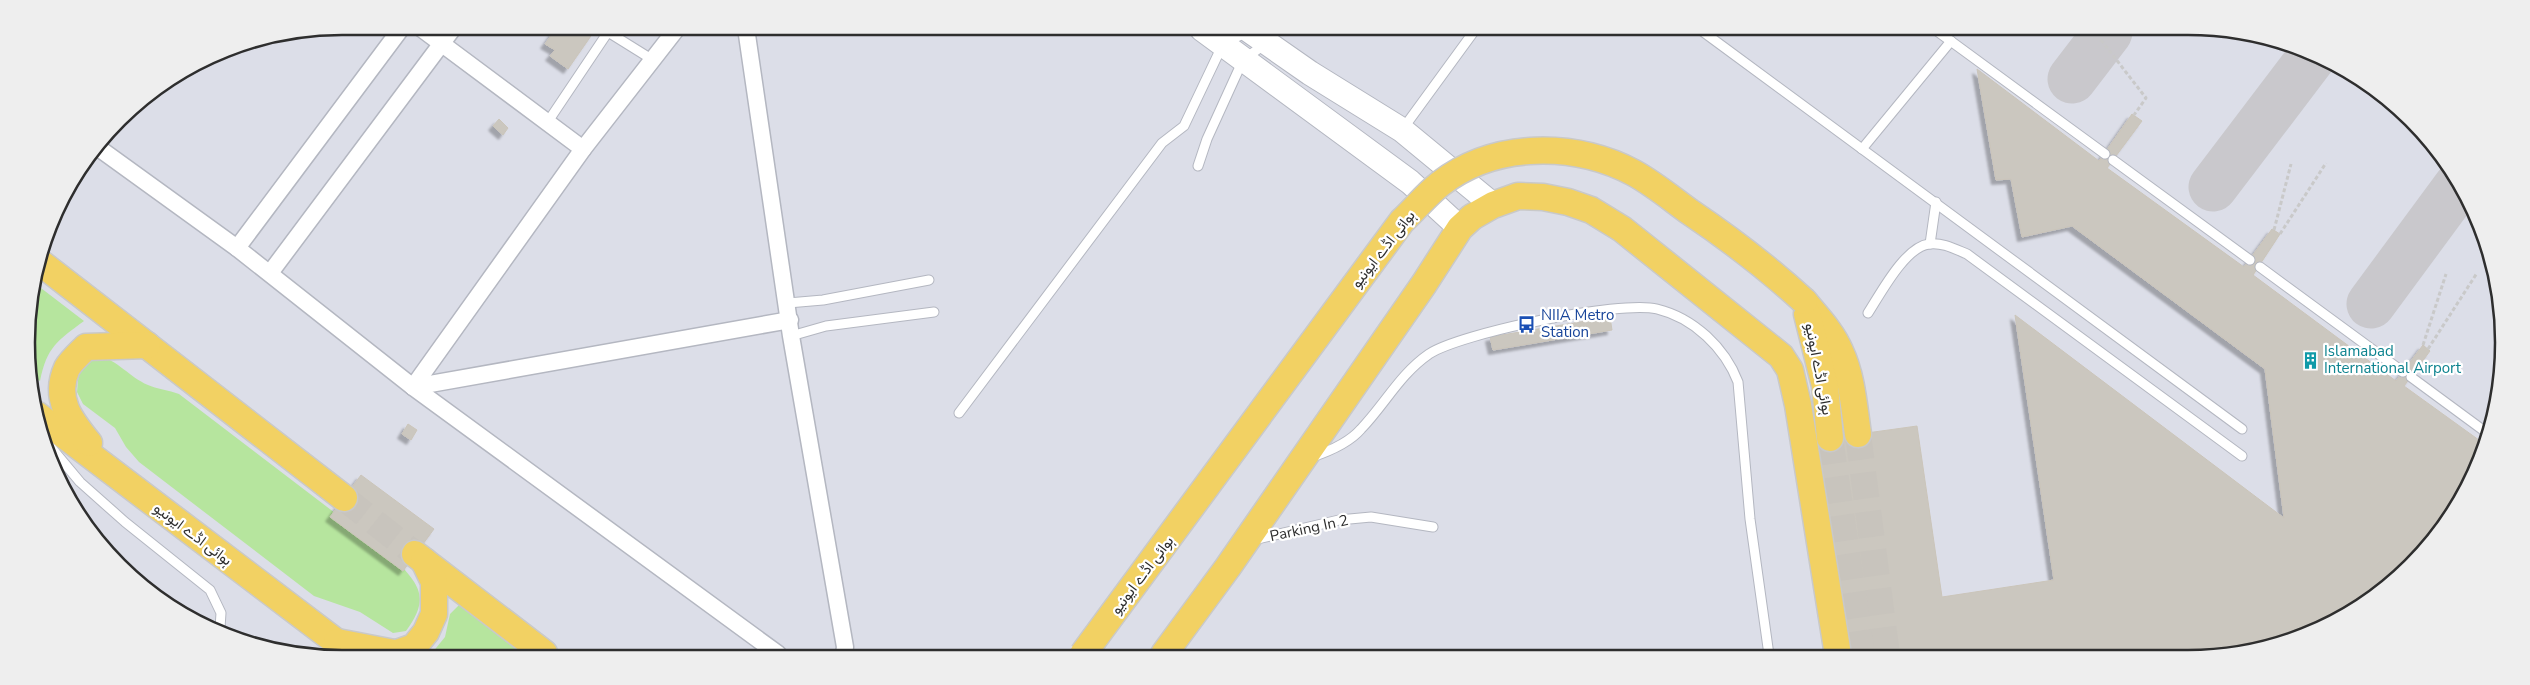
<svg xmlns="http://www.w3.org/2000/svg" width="2530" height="685" font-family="'Nunito Sans',Vazirmatn,sans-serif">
<defs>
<filter id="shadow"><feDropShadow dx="-4.5" dy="4.5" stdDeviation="1" flood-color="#0004"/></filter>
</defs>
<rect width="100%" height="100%" fill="#efe9e1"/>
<polygon fill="#dcdee8" points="343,26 2249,32 2363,79 2450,167 2498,281 2498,404 2462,500 2396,580 2327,626 2228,656 281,653 167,606 91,535 37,425 27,322 59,202 134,105 222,50"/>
<g fill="#b6e59e">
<path d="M37 285 84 321C57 341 47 347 40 381L32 375 27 322Z"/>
<path d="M97 355C118 360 129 377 148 385 156 389 169 390 179 394L394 558C419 585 431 597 406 631L393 633 360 612 314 596 139 462 126 447 115 428 83 404 77 392 79 370Z"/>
<polygon points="460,604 525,653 432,653 445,637 450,614"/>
</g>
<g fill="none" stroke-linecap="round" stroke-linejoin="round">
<g stroke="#c9c8cc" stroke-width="49">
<polyline points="2072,79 2108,32"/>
<polyline points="2213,187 2311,58"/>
<polyline points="2371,304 2458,186"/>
</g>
</g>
<g fill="#cbc7bf" stroke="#cbc5ba" filter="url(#shadow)">
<polygon points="557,27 585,27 593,33 568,69 550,56 555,50 545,44"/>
<polygon points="1977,69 2099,161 2132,114 2142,121 2107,168 2244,267 2272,229 2280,234 2253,275 2396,381 2423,345 2430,351 2404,386 2483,443 2462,500 2396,580 2327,626 2228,656 1841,655 1809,441 1917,426 1942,597 2054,580 2015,315 2284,518 2265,369 2072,226 2022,237 2011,179 1996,180"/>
<polygon points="499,119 508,128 503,135 493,126"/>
<polygon points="1610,317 1612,330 1493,350 1490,337"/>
<polygon points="408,424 417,430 411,440 402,434"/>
<polygon points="361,475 434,529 403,571 330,517"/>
</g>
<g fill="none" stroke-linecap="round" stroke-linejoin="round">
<g stroke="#c8c4bd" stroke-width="26" stroke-dasharray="26 13" stroke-linecap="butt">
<polyline points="1858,434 1887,655"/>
<polyline points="1830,438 1862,655"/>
<polyline points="344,498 415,554"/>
</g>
<defs>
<g id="lane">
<polyline points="1702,31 2242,429"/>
<polyline points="1937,31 2105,154"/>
<polyline points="547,123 608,32 653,60"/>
<polyline points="1402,130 1475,30"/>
<polyline points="1862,149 1951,41"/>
<polyline points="2113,160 2250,260"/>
<polyline points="1198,166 1207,139 1243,60 1265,44"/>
<polyline points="1930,244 1936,202"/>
<polyline points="2260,267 2403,372"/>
<polyline points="788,303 823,300 929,280"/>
<path d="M1868 313C1881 293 1905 247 1929 244 1942 242 1955 249 1967 254L2242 456"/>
<polyline points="791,336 826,326 934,312"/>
<polyline points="2411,377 2487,433"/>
<polyline points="959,413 1162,143 1184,126 1223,44 1247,32"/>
<polyline points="44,439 80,482 125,522 210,590 221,613 220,628"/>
<path d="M1312 457C1330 451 1349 443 1361 429 1385 404 1400 374 1429 354 1461 333 1620 300 1657 309 1694 318 1725 348 1738 382L1750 519 1769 655"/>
<polyline points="1253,540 1339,520 1371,517 1433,527"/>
<polyline points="255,642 289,653"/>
</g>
<g id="street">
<polyline points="418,26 583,149"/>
<polyline points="746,28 791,336 845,647 844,654"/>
<polyline points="100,149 237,248 413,387 778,654"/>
<polyline points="237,248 403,26"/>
<polyline points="270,273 454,27"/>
<polyline points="413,387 583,149 678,27"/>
<polyline points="413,387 790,320"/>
</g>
<g id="secondary">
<polyline points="1202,29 1410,182 1460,228"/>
<polyline points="1247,29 1310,73 1402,130 1493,205"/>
</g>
<g id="primary">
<polyline points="42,264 344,498"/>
<path d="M1804 301C1817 317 1832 332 1840 351 1852 376 1854 407 1858 434"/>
<polyline points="1807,314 1825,386 1830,438"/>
<polyline points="36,414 351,653"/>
<path d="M89 443C71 421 53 399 67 368 71 361 80 353 86 347L147 345"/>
<polyline points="415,554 544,653"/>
<polyline points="337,642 394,653"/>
<polyline points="397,653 414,647 426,632 434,614 434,582 424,561"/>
<polyline points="1164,654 1228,567 1424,284 1460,228 1472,217 1493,205 1518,196 1543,197 1568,202 1591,210 1622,229 1781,356 1790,370 1798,405 1838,655"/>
</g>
</defs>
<use href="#lane" stroke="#b4b7c1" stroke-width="11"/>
<use href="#street" stroke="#b4b7c1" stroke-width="19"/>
<use href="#secondary" stroke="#b4b7c1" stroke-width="26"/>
<use href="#primary" stroke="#c9c9c9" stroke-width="29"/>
<g stroke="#c9c9c9" stroke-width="3" stroke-dasharray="4 2.5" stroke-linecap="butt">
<polyline points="2101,40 2146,98 2134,115"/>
<polyline points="2274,230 2291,164"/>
<polyline points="2280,234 2326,163"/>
<polyline points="2423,345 2446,274"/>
<polyline points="2428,349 2477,273"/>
</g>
<use href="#lane" stroke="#fff" stroke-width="9"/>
<use href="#street" stroke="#fff" stroke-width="16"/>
<use href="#secondary" stroke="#fff" stroke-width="24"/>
<use href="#primary" stroke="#f2d163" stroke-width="26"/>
<defs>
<path id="primary-bridge" d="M1083 654 1402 221C1415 209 1426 195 1440 184 1495 141 1575 142 1634 173 1654 184 1672 199 1690 212 1730 239 1768 268 1804 301"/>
</defs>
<use href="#primary-bridge" stroke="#c9c9c9" stroke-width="29" stroke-linecap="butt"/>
<use href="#primary-bridge" stroke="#f2d163" stroke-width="26"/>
</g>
<defs>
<symbol id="bus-bare" viewBox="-9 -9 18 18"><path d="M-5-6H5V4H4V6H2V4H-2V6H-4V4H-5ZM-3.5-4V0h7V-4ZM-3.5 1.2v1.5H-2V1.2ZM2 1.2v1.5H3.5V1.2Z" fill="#1a4fb4" stroke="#fff" stroke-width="2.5" paint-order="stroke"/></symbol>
<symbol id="building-bare" viewBox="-9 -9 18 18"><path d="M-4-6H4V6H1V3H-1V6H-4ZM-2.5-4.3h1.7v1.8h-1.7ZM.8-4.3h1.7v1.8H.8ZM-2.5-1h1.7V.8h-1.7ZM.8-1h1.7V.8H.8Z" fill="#0f9aa8" stroke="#fff" stroke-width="2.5" paint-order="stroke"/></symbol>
</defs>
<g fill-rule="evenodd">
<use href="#bus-bare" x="1514" y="312" width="25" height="25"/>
<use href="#building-bare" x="2298" y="348" width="25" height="25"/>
</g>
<g text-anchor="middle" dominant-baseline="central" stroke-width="4.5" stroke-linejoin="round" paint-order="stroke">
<g font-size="15" fill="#2e2e2e" stroke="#fff">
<text transform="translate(1383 249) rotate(-52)">ہوائی اڈے ایونیو</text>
<text transform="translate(1819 369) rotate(79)">ہوائی اڈے ایونیو</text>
<text transform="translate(1309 528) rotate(-12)">Parking In 2</text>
<text transform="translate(193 534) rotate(37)">ہوائی اڈے ایونیو</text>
<text transform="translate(1142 575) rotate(-53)">ہوائی اڈے ایونیو</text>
</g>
<g font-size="15" fill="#164399" stroke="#fff" text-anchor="start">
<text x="1541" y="315">NIIA Metro<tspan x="1541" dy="17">Station</tspan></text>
</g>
<g font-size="15" fill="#0d838f" stroke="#fff" text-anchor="start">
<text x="2324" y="351">Islamabad<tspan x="2324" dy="17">International Airport</tspan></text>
</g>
</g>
<path d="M0 0H2530V685H0ZM342 35H2188A307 307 0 0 1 2495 342V343A307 307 0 0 1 2188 650H342A307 307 0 0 1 35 343V342A307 307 0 0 1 342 35Z" fill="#eee" fill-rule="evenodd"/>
<path fill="none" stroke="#2e2e2e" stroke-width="2.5" d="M342 35H2188A307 307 0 0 1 2495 342V343A307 307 0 0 1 2188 650H342A307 307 0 0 1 35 343V342A307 307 0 0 1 342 35Z"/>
</svg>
